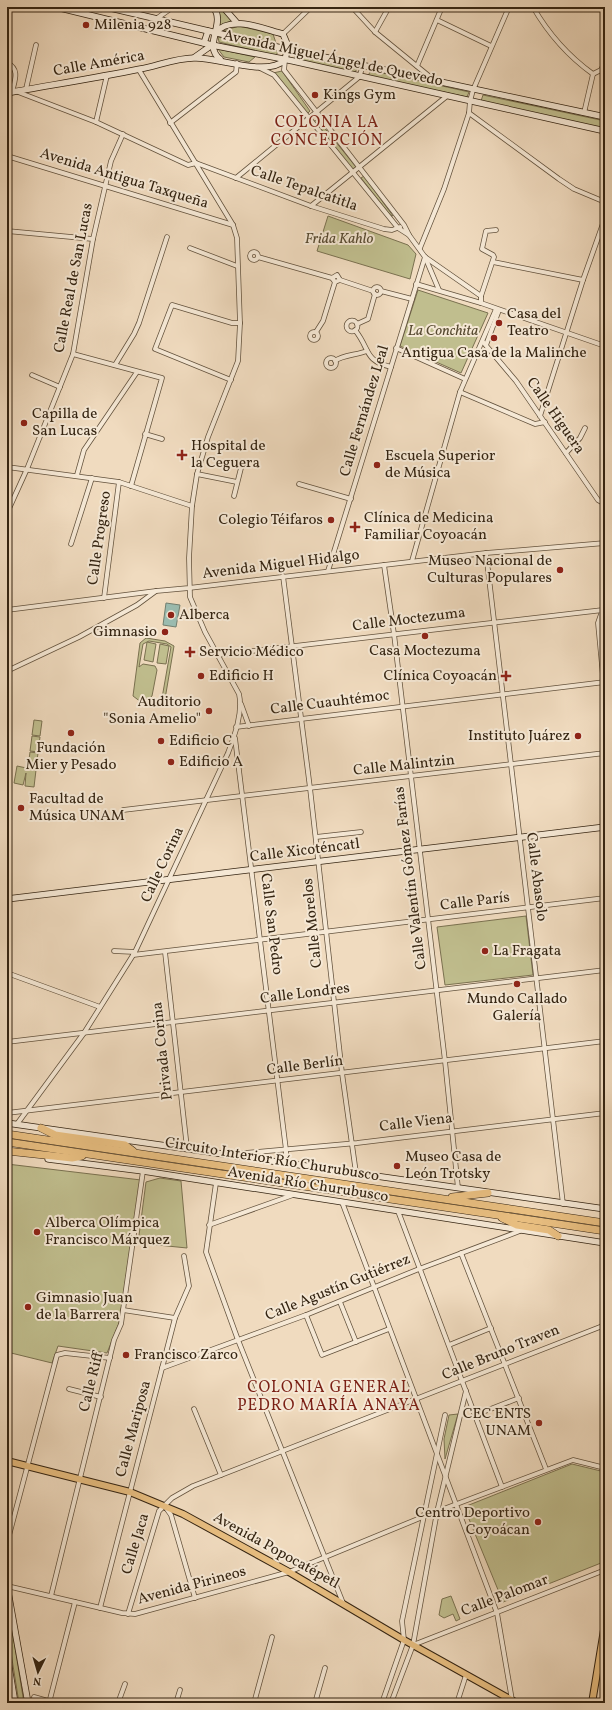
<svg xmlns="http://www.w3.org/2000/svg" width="612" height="1710" font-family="Vollkorn,serif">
<rect width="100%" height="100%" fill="#f0dbbf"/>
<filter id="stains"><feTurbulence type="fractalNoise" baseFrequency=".005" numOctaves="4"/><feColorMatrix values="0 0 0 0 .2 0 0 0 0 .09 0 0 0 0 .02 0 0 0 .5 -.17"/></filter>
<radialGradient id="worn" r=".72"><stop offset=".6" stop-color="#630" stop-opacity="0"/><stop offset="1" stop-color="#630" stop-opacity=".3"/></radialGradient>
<g fill="#c0be8e" stroke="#7a7150" fill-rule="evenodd">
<polygon points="215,7 220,7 232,21 219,26 219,13"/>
<polygon points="239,26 273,34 276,43 223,31"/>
<polygon points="218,37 278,51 276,56 219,42"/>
<polygon points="218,49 255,57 249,62 224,57"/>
<polygon points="295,55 357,69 355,72 295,60"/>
<polygon points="371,70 469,92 467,97 368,76"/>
<polygon points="282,71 310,111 307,114 276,74 273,73"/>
<polygon points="483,95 605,121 605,129 481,101"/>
<polygon points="318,120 356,167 353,170 314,121"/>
<polygon points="364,176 393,216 390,215 361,178"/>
<polygon points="328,216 408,245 416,254 410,279 317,251"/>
<polygon points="418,290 488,313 461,373 400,346"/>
<path d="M146 638 165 641 174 646 165 699 159 704 141 702 133 696 140 643ZM149 641 167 644 171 647 162 698 158 701 141 699H148L152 696 157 670 155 666 143 664 139 667 143 644Z"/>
<polygon points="147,642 156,644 153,662 144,660"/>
<polygon points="160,644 169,646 166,664 157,663"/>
<polygon points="34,720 42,721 40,736 32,735"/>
<polygon points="32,736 40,737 38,752 30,751"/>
<polygon points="30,752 38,753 36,768 28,767"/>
<polygon points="17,766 36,770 34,787 25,786 26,773 23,785 14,783"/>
<polygon points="526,916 533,975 445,985 437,927"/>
<polygon points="7,1164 141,1180 119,1323 107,1353 58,1346 52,1363 7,1352"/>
<polygon points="160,1178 181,1181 187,1248 138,1243 146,1182"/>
<polygon points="458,1414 445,1459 444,1439 449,1415"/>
<polygon points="572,1464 605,1472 605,1537 601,1563 503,1602 464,1507"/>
<polygon points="451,1596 460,1619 456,1621 453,1614 444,1618 439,1615 442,1599"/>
<polygon points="7,1599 24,1703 19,1703 7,1628"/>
</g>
<polygon fill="#9abbaf" stroke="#717f70" points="166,603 180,605 176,627 163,625"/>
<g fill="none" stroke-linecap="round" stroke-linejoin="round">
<defs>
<g id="street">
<polyline points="352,7 375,32 435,81"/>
<path d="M533 7C548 33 568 56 593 74"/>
<polyline points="7,19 10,7"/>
<polyline points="156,19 173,7"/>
<polyline points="437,20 491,46"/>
<polyline points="375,32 389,7"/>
<polyline points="283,34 311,7"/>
<polyline points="285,60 284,70 404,225 409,235 425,257 439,290"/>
<path d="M7 63C20 69 15 80 12 92"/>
<polyline points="417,66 442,7"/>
<polyline points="260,68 274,75 398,228 409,235"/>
<polyline points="593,74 601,70 605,62"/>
<polyline points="26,89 36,45"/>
<polyline points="18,92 96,122 188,165 196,163"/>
<polyline points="469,113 559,179 574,189 605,202"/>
<polyline points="584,113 593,74"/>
<polyline points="96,122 107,75"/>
<polyline points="170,123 236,72 237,63"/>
<polyline points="7,156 233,225"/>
<polyline points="196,163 311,206 384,229 392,230 400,227"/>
<polyline points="236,178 359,77 363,66"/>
<polyline points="311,206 447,96"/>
<polyline points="7,231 93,239"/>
<polyline points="190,248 237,266"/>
<polyline points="420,248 444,189 469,113 470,101 473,90 509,7"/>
<circle cx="254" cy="256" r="4"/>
<polyline points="258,257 332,278 335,282 340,280 337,275 332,278"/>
<polyline points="425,257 481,296"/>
<polyline points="493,262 583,280"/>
<polyline points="340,280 373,291"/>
<polyline points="416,284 481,303 605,346"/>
<circle cx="377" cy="291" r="4"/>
<polyline points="381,291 412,299"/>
<polyline points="481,303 481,296 494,257 493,255 482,249 486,231 496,230"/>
<circle cx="352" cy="326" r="5.5"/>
<polyline points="357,324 368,319 375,294"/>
<path d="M355 330C371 350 363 360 391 367"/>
<circle cx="314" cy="336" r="4"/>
<polyline points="316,332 323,321 335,282"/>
<polyline points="483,342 516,381 598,500 605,504"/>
<polyline points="486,345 499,310"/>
<polyline points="396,348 465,379"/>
<polyline points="73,354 162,378 131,486"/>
<circle cx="331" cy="363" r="5"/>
<path d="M335 361C342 355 357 355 367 351"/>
<polyline points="115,365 134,334 139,323 167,237"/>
<polyline points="32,375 60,387"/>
<polyline points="231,380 155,349 172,305 232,323 240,323"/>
<polyline points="460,392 535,424 545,422"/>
<polyline points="540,416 583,280 605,218"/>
<polyline points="145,434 162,439"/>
<polyline points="566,453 580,438 585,428"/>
<polyline points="7,467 119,482 192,506"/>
<polyline points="197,474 237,482"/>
<polyline points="77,475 84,450 137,372"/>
<polyline points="299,484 351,499"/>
<polyline points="234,496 242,464"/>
<polyline points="7,513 27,469 73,354 93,239 111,161 123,134"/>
<polyline points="71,544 92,478"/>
<polyline points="486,553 563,1204"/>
<polyline points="412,561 460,392 496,309"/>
<polyline points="384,565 394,634 445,1061 458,1188"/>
<polyline points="328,571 425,257"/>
<polyline points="283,576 310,788 342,1073 356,1173"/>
<polyline points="104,598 119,482"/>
<polyline points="605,603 598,623 605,697"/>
<polyline points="7,610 156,591 189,588 486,553 605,543"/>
<polyline points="217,655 603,610"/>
<polyline points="7,671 79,637 137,605 156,591"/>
<polyline points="241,704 249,726"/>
<polyline points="236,727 605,682"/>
<polyline points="235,738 286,1150 286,1162"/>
<polyline points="123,810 605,753"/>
<polyline points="316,837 361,832"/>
<polyline points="114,951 135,952"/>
<polyline points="165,952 187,1148"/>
<polyline points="133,955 605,898"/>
<polyline points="7,973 100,1007"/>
<polyline points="7,1042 605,970"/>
<polyline points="7,1113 605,1041"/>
<path d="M17 1124 84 1033 135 952 228 753C235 735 243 712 239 694L205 632 190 597 189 558 192 506 197 474 208 437 238 361 240 323 237 238 233 225 139 70"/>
<polyline points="234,1154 357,1143 605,1113"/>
<polyline points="216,1183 206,1252 238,1340 343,1603"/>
<polyline points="342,1202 497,1613 512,1700"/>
<polyline points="398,1211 502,1487"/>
<polyline points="209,1225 293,1195"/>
<polyline points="461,1253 546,1469"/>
<polyline points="340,1302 356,1342"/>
<polyline points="123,1310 175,1318"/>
<polyline points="306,1315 322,1355 389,1329"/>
<polyline points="449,1345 491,1328"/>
<polyline points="162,1368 306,1315 419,1269 520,1231"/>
<polyline points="69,1389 101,1397"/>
<polyline points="194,1409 221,1475"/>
<polyline points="475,1415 519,1398"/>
<polyline points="166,1508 171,1515 195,1598"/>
<polyline points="7,1543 57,1355 65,1353 110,1358"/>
<polyline points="7,1586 122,1613 135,1614 289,1572 425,1516 573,1460 605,1468"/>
<polyline points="51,1596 114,1340 121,1324 143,1171"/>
<polyline points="100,1608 175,1318 189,1286 184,1256"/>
<polyline points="128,1614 159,1511 172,1498 193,1486 605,1325"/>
<polyline points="413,1645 605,1570"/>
<polyline points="7,1691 13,1693"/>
<polyline points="34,1697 55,1703"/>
<polyline points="49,1703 75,1602"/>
<polyline points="118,1703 125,1684"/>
<polyline points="176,1703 180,1690"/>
<polyline points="254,1703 272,1637"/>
<polyline points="315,1703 325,1668"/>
<polyline points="382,1703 404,1640 402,1621 445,1415"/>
<polyline points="391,1703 413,1645 437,1512 466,1391"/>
<polyline points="457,1703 466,1675"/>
</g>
<g id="secondary">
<polyline points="56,7 212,45 293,61 605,131"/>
<polyline points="106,7 277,47 605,117"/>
<path d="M213 7C227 23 202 45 220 59"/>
<polyline points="223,7 237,23"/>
<polyline points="204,43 208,31"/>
<polyline points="195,57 212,45"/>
<path d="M7 93C51 85 96 78 140 69 157 66 179 57 196 58 220 58 267 77 285 60L288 46 283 34C263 29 231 14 215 33"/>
<polyline points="7,899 605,827"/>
<polyline points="7,1123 605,1209"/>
<polyline points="48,1159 143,1171 605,1243"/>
<polyline points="7,1586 28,1703"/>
<polyline points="7,1655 15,1703"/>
</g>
<g id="primary">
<polyline points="7,1461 130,1492 183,1514 289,1572 404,1640 517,1703"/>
<polyline points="592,1703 605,1624"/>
</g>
<g id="highway">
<polyline points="41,1128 55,1135 125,1145 133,1151"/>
<polyline points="7,1134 605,1223"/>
<polyline points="7,1142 605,1231"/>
<polyline points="7,1151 72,1158 82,1156"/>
<polyline points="452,1197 488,1193"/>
<polyline points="502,1218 517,1225 549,1230 558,1236"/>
</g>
</defs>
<use href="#street" stroke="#63523d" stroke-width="5.5"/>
<use href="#secondary" stroke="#342412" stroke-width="7"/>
<use href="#primary" stroke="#342412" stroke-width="8"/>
<use href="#highway" stroke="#342412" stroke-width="8"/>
<use href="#street" stroke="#f5e8d5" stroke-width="4"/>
<use href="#secondary" stroke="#f5e8d5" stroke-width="5.5"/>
<use href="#primary" stroke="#e8be80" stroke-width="6"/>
<use href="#highway" stroke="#e8be80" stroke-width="7"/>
</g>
<g fill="#8f2418" stroke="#f5e8d5" stroke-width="1.5">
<circle cx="86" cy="25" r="4"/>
<circle cx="315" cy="95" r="4"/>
<circle cx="499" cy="323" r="4"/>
<circle cx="494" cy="338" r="4"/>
<circle cx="24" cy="423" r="4"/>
<path d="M180 449h4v4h4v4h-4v4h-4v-4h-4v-4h4z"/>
<circle cx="377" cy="465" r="4"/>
<circle cx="331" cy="520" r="4"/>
<path d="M353 521h4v4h4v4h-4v4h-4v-4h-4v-4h4z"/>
<circle cx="560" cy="570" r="4"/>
<circle cx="171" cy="615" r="4"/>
<circle cx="165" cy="632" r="4"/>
<circle cx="425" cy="636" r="4"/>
<path d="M188 646h4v4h4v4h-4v4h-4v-4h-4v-4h4z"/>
<circle cx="201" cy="676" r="4"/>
<path d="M504 670h4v4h4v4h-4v4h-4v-4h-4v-4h4z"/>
<circle cx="209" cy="711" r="4"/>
<circle cx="71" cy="733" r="4"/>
<circle cx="578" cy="736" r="4"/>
<circle cx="161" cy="741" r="4"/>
<circle cx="171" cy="762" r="4"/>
<circle cx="21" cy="808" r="4"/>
<circle cx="485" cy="951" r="4"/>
<circle cx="517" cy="984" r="4"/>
<circle cx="397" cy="1166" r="4"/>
<circle cx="37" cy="1232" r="4"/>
<circle cx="28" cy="1307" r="4"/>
<circle cx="126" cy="1355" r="4"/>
<circle cx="539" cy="1423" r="4"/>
<circle cx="538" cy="1522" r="4"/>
</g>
<g text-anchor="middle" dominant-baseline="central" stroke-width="4" stroke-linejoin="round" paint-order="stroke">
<g font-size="15" fill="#342412" stroke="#f5e8d5" text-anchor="start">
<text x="94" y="25">Milenia 928</text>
<text x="323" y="95">Kings Gym</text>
<text x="507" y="314">Casa del<tspan x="507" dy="17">Teatro</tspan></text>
<text x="494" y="353" text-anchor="middle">Antigua Casa de la Malinche</text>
<text x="32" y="414">Capilla de<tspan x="32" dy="17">San Lucas</tspan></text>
<text x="191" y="446">Hospital de<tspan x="191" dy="17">la Ceguera</tspan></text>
<text x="385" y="456">Escuela Superior<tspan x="385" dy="17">de Música</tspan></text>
<text x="364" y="518">Clínica de Medicina<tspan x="364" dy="17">Familiar Coyoacán</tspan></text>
<text x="323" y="520" text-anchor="end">Colegio Téifaros</text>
<text x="552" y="561" text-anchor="end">Museo Nacional de<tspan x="552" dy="17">Culturas Populares</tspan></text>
<text x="179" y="615">Alberca</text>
<text x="157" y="632" text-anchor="end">Gimnasio</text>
<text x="425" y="651" text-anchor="middle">Casa Moctezuma</text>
<text x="199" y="652">Servicio Médico</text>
<text x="209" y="676">Edificio H</text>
<text x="497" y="676" text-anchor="end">Clínica Coyoacán</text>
<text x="201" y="702" text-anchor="end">Auditorio<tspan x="201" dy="17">"Sonia Amelio"</tspan></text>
<text x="570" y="736" text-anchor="end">Instituto Juárez</text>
<text x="169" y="741">Edificio C</text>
<text x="71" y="748" text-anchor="middle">Fundación<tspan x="71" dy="17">Mier y Pesado</tspan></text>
<text x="179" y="762">Edificio A</text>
<text x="29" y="799">Facultad de<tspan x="29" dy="17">Música UNAM</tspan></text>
<text x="493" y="951">La Fragata</text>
<text x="517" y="999" text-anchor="middle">Mundo Callado<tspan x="517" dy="17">Galería</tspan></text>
<text x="405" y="1157">Museo Casa de<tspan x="405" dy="17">León Trotsky</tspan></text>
<text x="45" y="1223">Alberca Olímpica<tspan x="45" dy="17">Francisco Márquez</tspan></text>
<text x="36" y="1298">Gimnasio Juan<tspan x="36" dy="17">de la Barrera</tspan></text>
<text x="134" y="1355">Francisco Zarco</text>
<text x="531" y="1414" text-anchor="end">CEC ENTS<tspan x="531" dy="17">UNAM</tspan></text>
<text x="530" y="1513" text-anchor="end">Centro Deportivo<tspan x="530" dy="17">Coyoácan</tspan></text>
</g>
<g font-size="15" fill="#342412" stroke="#f5e8d5">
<text transform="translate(333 59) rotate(12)">Avenida Miguel Ángel de Quevedo</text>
<text transform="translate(99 64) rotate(-10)">Calle América</text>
<text transform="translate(124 179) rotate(17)">Avenida Antigua Taxqueña</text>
<text transform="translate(304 189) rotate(19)">Calle Tepalcatitla</text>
<text transform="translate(74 278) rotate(-79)">Calle Real de San Lucas</text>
<text transform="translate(365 411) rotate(-73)">Calle Fernández Leal</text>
<text transform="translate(555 416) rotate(55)">Calle Higuera</text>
<text transform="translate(100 538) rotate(-82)">Calle Progreso</text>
<text transform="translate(281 565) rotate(-7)">Avenida Miguel Hidalgo</text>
<text transform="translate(409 620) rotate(-7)">Calle Moctezuma</text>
<text transform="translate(330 703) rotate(-7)">Calle Cuauhtémoc</text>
<text transform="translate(404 766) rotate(-6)">Calle Malintzin</text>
<text transform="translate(305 851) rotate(-7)">Calle Xicoténcatl</text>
<text transform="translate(163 865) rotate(-65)">Calle Corina</text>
<text transform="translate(536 877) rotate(83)">Calle Abasolo</text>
<text transform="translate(411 878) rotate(-97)">Calle Valentín Gómez Farías</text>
<text transform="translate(475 902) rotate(-7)">Calle París</text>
<text transform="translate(313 923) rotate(-96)">Calle Morelos</text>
<text transform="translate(271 924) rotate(83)">Calle San Pedro</text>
<text transform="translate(305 994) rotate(-7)">Calle Londres</text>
<text transform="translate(163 1051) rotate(-96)">Privada Corina</text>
<text transform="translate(305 1066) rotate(-7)">Calle Berlín</text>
<text transform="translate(416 1123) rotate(-7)">Calle Viena</text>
<text transform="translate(272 1160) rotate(9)">Circuito Interior Río Churubusco</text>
<text transform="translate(308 1185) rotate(9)">Avenida Río Churubusco</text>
<text transform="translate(338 1288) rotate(-22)">Calle Agustín Gutiérrez</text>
<text transform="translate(501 1353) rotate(-22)">Calle Bruno Traven</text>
<text transform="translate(92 1382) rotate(-76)">Calle Riff</text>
<text transform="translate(134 1429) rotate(-75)">Calle Mariposa</text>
<text transform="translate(136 1544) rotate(-73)">Calle Jaca</text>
<text transform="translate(276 1551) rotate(29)">Avenida Popocatépetl</text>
<text transform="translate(192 1586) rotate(-15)">Avenida Pirineos</text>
<text transform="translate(505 1596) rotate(-21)">Calle Palomar</text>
</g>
<g font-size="15" font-style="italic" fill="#574a31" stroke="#f5e8d5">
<text x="339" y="239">Frida Kahlo</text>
<text x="443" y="331">La Conchita</text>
</g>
<g font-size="16" letter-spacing="1" fill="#7a1f14" stroke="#f5e8d5">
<text x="327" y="123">COLONIA LA<tspan x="327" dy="18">CONCEPCIÓN</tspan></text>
<text x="329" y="1388">COLONIA GENERAL<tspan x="329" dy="18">PEDRO MARÍA ANAYA</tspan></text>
</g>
</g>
<rect width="612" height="1710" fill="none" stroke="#f0dbbf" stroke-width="24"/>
<rect x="8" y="8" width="596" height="1694" fill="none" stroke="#342412" stroke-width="2"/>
<rect x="12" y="12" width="588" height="1686" fill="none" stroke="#342412"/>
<g transform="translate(38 1672) rotate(185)" stroke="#f5e8d5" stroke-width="3" paint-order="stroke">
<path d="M0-3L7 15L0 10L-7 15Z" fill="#342412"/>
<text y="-6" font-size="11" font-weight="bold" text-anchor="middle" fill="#342412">N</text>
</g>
<rect width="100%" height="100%" filter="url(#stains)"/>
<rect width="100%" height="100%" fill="url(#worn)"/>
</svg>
